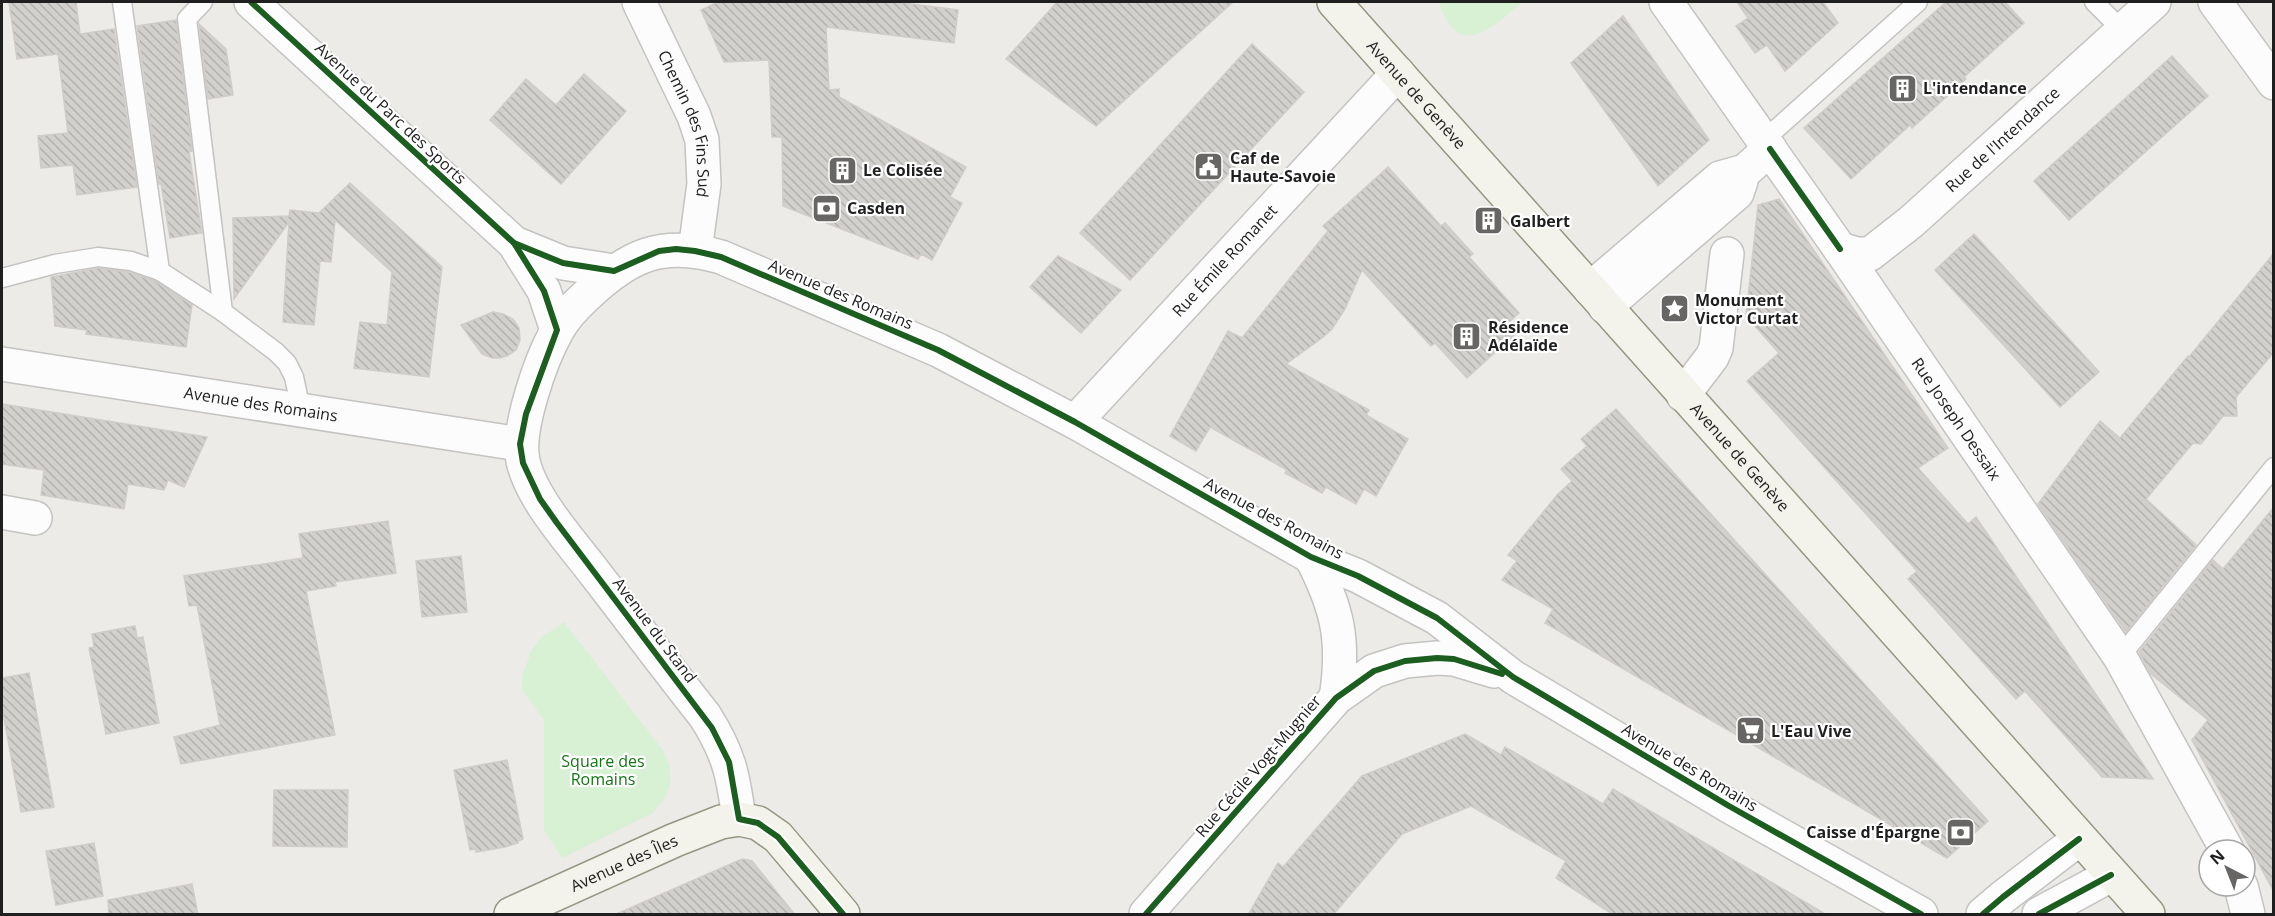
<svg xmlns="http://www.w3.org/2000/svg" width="2275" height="916" font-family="'Open Sans',sans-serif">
<defs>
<pattern id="building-back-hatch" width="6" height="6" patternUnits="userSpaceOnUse" patternTransform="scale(1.5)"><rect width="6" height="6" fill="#d2d0cd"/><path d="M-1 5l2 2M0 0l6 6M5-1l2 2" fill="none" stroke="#b4b2b0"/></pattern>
</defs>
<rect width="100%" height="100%" fill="#edebe8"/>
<g fill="#d8f1d5">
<path d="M1439 2H1523C1493 27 1458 63 1439 2Z"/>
<path d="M564 622 662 749C676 774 673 791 654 812L562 858 544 830V720L522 690V676L532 649 542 637Z"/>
</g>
<g fill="url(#building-back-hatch)" stroke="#d0ccc9" stroke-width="1.5">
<polygon points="9,2 76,2 80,34 114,29 137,187 77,195 73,165 41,168 38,136 68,133 58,54 17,59"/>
<polygon points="718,2 896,2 958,10 954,43 826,27 829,90 839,89 839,97 966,167 950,197 962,203 932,260 921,254 918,259 783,206 782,137 772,137 769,60 724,62 701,10"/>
<polygon points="1057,2 1233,2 1096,126 1006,59"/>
<polygon points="1737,2 1823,2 1838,23 1785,71 1767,45 1755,53 1736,26 1748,18"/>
<polygon points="1946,2 2005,2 2024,23 1964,77 1966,79 1912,128 1910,125 1851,179 1804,128"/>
<polygon points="1623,16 1709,140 1658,186 1571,63"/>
<polygon points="176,20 192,151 189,152 202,233 170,238 161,184 159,184 137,26"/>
<polygon points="199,24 226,49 233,95 208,99"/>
<polygon points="1252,44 1304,92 1130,280 1080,233"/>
<polygon points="2172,56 2208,96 2069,220 2034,181"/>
<polygon points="584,74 626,111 561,184 490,120 526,79 556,105"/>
<polygon points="1388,167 1441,226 1445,223 1473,254 1469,257 1519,313 1506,325 1515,334 1467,378 1435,343 1431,346 1362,270 1345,309 1332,329 1322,338 1286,364 1369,410 1366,415 1408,439 1376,496 1364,489 1356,504 1326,487 1322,493 1285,473 1287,470 1210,427 1196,451 1170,436 1228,331 1242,338 1328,231 1323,226"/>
<polygon points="350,183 442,267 429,377 354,368 360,322 387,325 392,272 335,220 331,262 320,261 314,325 283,322 289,222 234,299 233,218 289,216 290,210 319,213"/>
<polygon points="1779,199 1948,448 1918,468 1968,524 1976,517 2153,779 2102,777 2025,691 2016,699 1908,579 1917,571 1747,381 1779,353 1746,316 1758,205"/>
<polygon points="1974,234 2099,372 2060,407 1935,270"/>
<polygon points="2274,253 2274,352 2236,397 2237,416 2223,416 2201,444 2193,443 2146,499 2196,545 2126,632 2038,504 2100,421 2120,438 2188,356 2189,357"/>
<polygon points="1058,256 1121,290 1081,333 1030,287"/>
<polygon points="98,268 128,272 155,281 192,305 186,347 86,334 87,330 55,326 51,277"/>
<polygon points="493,312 503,314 513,319 519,328 520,340 516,350 507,356 499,358 492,358 482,354 461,325"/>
<polygon points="2,404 207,437 184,487 168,480 164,490 128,484 124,509 41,495 44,470 2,464"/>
<polygon points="1616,409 1988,821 1947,858 1545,623 1553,609 1502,580 1517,561 1508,555 1558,494 1572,481 1561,469 1587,446 1581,439"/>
<polygon points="2274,507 2274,892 2192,740 2208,720 2151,674 2139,652 2213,560 2223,569"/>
<polygon points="388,521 396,573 335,582 336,586 306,591 335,735 181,764 174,737 220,725 197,605 189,606 184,576 303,558 299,534"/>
<polygon points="461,556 467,612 422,617 416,561"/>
<polygon points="135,626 137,638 143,637 159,723 106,734 89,648 94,647 92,634"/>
<polygon points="29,673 54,807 21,812 2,707 2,678"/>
<polygon points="1465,734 1501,755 1505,747 1603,804 1613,789 1827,915 1614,915 1556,878 1566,861 1471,806 1402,834 1333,915 1248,915 1278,863 1283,867 1362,776"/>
<polygon points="507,760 523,839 518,841 518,843 505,847 476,852 476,849 470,850 454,770"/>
<polygon points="274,790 348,790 347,847 273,846"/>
<polygon points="94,843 103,896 56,905 46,851"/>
<polygon points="742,859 752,861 795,915 614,915"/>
<polygon points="192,884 198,915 109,915 108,900"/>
</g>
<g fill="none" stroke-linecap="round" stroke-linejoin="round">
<defs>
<g id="lane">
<polyline points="122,2 160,271"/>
<polyline points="203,2 187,19 223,312"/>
<polyline points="2094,2 2122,30"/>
<polyline points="1764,140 1918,2"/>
<polyline points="2,278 55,264 98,257 131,261 160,271 223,312 276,352 287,363 294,377 301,410"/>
<polyline points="2120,657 2274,467"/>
</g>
<g id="street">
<polyline points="251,2 514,243 544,291 557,330"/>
<path id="s1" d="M639 2 694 116 702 140 704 184 695 251"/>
<path id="s2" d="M1666 2 1840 249 2120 657 2227 850"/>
<polyline points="2215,2 2274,83"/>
<polyline points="514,243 563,263 614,271"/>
<path id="s3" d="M1840 249 1857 254H1870L1911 222 2154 2"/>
<polyline points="1590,289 1720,178 1745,171 1770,149"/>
<polyline points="1605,307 1737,193 1741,181"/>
<path id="s4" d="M2 364 520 444"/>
<polyline points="1683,395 1712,357 1716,348 1727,254"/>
<path id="s5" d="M1075 422 1398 73"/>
<polyline points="2,512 35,518"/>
<path d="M1311 557C1338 609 1345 641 1336 698"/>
<path d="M739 819C733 774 729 754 705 716 667 668 631 620 594 572 571 542 531 498 523 461 516 430 541 359 557 331 564 318 575 306 586 296 629 255 662 240 721 257L938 350 1075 422 1311 557 1358 576 1437 618 1513 677 1729 806 1921 914"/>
<polyline points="2241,886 2248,914"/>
<polyline points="1146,914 1336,698 1374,671 1405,661 1437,658 1454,659 1494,671"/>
<polyline points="1983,914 2003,897 2079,839"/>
<polyline points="2039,914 2111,875"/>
</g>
<g id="secondary">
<path id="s6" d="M1334 2 2148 914"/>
<path id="s7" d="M511 914 675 840 721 822 739 819 758 823 778 837 843 914"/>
</g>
</defs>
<use href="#lane" stroke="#c4c3c2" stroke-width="21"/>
<use href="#street" stroke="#c4c3c2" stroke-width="36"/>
<use href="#secondary" stroke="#969681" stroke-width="36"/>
<use href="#lane" stroke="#fcfcfc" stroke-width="18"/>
<use href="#street" stroke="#fcfcfc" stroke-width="33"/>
<use href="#secondary" stroke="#f3f3eb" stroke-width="33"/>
<defs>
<g id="cycleway">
<polyline points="251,2 514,243 544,291 557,330 526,414 520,444 523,463 540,499 557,523 712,728 729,762 739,819 758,823 778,837 843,914"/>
<polyline points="1770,149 1840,249"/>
<polyline points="514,243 563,263 614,271 659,251 676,249 695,251 721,257 938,350 1075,422 1311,557 1358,576 1437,618 1513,677 1729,806 1921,914"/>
<polyline points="1146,914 1336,698 1374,671 1405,661 1437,658 1454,659 1502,674"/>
<polyline points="1983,914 2003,897 2079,839"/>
<polyline points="2039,914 2111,875"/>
</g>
</defs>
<use href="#cycleway" stroke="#fff" stroke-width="10"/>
<use href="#cycleway" stroke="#1b5e20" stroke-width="6"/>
</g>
<defs>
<symbol id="building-square" viewBox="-11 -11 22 22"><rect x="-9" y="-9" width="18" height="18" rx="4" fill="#676665" stroke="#fff"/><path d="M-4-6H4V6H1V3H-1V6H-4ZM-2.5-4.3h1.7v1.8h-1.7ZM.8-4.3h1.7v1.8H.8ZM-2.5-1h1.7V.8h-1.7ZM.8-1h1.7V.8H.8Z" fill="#fff"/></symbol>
<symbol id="civic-square" viewBox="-11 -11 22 22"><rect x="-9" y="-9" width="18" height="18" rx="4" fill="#676665" stroke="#fff"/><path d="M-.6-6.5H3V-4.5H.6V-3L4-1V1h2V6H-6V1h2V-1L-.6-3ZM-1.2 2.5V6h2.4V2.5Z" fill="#fff"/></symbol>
<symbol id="bank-square" viewBox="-11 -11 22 22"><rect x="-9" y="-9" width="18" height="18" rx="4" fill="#676665" stroke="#fff"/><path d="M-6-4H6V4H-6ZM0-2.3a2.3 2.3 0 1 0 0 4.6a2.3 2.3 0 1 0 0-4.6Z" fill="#fff"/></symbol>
<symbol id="sight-square" viewBox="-11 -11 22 22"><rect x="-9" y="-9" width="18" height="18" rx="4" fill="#676665" stroke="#fff"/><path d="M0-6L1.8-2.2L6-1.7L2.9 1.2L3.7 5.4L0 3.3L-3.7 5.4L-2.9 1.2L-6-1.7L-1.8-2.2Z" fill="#fff"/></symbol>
<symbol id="supermarket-square" viewBox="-11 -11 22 22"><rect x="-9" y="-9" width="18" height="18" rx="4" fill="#676665" stroke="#fff"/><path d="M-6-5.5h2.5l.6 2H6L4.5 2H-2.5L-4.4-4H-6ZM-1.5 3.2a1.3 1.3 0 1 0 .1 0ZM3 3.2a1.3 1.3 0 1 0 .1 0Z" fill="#fff"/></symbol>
</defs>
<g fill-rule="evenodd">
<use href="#building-square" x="1886" y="72" width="33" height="33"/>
<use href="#civic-square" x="1192" y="150" width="33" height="33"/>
<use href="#building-square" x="826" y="154" width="33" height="33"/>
<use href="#bank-square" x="810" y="192" width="33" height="33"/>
<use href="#building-square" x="1472" y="204" width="33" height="33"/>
<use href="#sight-square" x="1658" y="292" width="33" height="33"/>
<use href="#building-square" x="1450" y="320" width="33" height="33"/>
<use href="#supermarket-square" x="1734" y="714" width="33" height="33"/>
<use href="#bank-square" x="1944" y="816" width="33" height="33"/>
</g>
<g text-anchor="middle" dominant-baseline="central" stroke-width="4.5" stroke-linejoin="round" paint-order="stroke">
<g font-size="16" font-weight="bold" fill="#1f1f1f" stroke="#fff" text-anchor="start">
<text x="1923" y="88">L'intendance</text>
<text x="1230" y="158">Caf de<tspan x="1230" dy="18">Haute-Savoie</tspan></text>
<text x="863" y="170">Le Colisée</text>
<text x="847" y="208">Casden</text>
<text x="1510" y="221">Galbert</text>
<text x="1695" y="300">Monument<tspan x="1695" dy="18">Victor Curtat</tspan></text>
<text x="1488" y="327">Résidence<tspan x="1488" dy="18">Adélaïde</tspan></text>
<text x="1771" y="731">L'Eau Vive</text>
<text x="1940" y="832" text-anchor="end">Caisse d'Épargne</text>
</g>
<g font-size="16" fill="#1f1f1f" stroke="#fff">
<text stroke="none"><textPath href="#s6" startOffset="124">Avenue de Genève</textPath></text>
<text transform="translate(391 113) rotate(43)">Avenue du Parc des Sports</text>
<text stroke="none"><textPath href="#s1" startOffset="132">Chemin des Fins Sud</textPath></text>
<text stroke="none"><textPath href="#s3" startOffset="206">Rue de l'Intendance</textPath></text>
<text stroke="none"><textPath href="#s5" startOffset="220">Rue Émile Romanet</textPath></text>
<text transform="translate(841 294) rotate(23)">Avenue des Romains</text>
<text stroke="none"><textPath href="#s4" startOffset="262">Avenue des Romains</textPath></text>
<text stroke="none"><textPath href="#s2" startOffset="508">Rue Joseph Dessaix</textPath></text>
<text stroke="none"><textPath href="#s6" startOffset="610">Avenue de Genève</textPath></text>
<text transform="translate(1274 518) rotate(28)">Avenue des Romains</text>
<text transform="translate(655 630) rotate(53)">Avenue du Stand</text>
<text transform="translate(1258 766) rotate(-49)">Rue Cécile Vogt-Mugnier</text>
<text transform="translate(1690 767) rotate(31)">Avenue des Romains</text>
<text stroke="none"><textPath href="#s7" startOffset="124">Avenue des Îles</textPath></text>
</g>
<g font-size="16" fill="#137812" stroke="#fff">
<text x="603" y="761">Square des<tspan x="603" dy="18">Romains</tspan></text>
</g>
</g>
<rect width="2275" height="916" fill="none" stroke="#1f1f1f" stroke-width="6"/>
<g transform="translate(2227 868) rotate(318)"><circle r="28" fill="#ffffff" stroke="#a5a5a5" stroke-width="1.5"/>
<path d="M0-4.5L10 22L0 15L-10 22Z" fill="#676665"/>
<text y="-9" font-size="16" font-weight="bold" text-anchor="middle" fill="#1f1f1f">N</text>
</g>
</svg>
